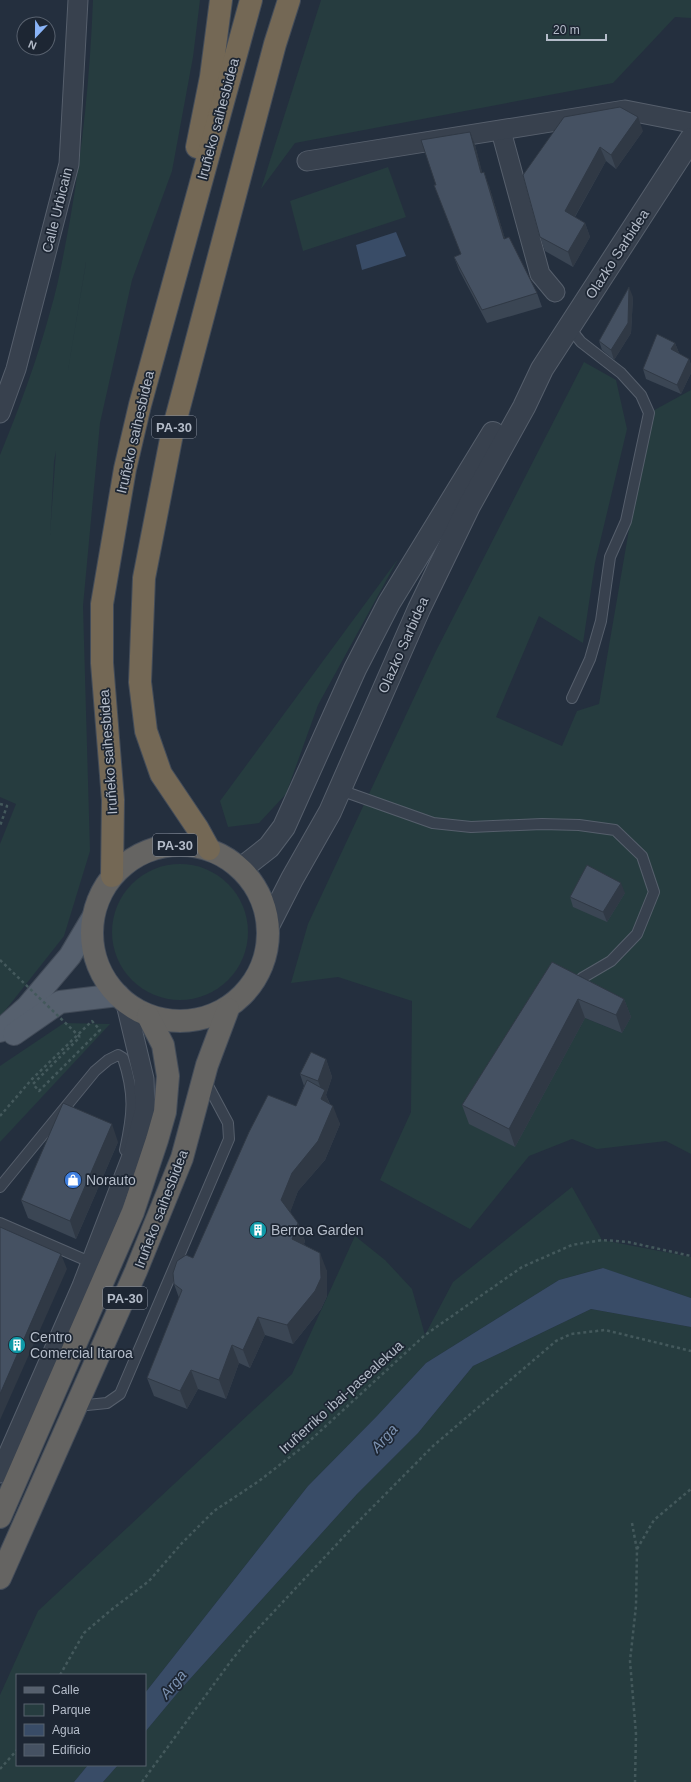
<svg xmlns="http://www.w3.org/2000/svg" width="691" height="1782" font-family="Helvetica,sans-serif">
<rect width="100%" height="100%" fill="#242f3e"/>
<g fill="#263c3f" fill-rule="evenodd">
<path d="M93 0H200L193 57 172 171 132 280 100 423 83 606 90 851 64 936 0 1017V844L16 804 0 797V455C19 409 37 360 50 312 59 282 64 251 70 220 83 146 90 75 93 0ZM86 262V263L65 388ZM56 451 50 535V536L54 461Z"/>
<polygon points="321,0 691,0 691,18 675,17 613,83 295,143 261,189"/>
<polygon points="388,167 406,217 303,251 290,201"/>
<path d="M584 362 616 380 627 429 595 563 583 643 539 616 496 717 562 746 577 711 599 704 649 413 691 390V1154L666 1141 597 1149 572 1139 529 1156 470 1229 380 1180 411 1112 412 1001 338 977 291 983 308 924 435 653ZM558 981 622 1033 585 1018Z"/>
<polygon points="398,559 318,705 286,794 259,823 228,827 220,801"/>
<circle cx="180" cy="932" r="68"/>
<polygon points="64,1023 110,1024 0,1142 0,1066"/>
<polygon points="572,1187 602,1240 691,1257 691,1298 602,1268 559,1280 426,1363 377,1416 308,1486 145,1693 145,1675 17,1675 17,1765 88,1765 74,1782 0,1782 0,1695 38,1611 292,1374 355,1236 385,1260 412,1289 425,1335 453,1282"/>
<polygon points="591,1309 691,1327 691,1782 103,1782 118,1765 145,1765 145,1732 180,1690 357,1494 418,1433 473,1366"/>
</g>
<g fill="#394c67">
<polygon points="396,232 406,256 362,270 356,245"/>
<polygon points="603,1268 691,1298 691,1327 591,1309 473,1366 418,1433 357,1494 180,1690 145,1732 145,1693 308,1486 377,1416 426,1363 559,1280"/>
<polygon points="88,1765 118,1765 103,1782 74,1782"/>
</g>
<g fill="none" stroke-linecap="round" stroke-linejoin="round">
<defs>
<g id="service">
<polyline points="569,327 581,342 621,373 641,395 649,413 626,521 610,557 601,621 590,659 572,698"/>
<polyline points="340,790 433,823 471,827 542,824 579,825 615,830 642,856 654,892 637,934 611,961 582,978"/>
<path d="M0 1187 95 1071 108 1060 118 1055 123 1058C135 1094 133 1114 125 1150"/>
<polyline points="0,1223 90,1262"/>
<polyline points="77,1406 107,1403 120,1394 229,1139 228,1123 205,1080"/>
</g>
<g id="minor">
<polyline points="501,131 540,274 555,292"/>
<polyline points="307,161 625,110 691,123"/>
<polyline points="0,413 16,369 69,164 78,0"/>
<polyline points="0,1473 82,1286 134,1151 145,1109 144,1079 126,1004"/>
</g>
<g id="tertiary">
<polyline points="241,869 269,847 284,827 355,669 389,603 493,433"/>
<polyline points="269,924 292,879 330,812 419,609 469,506 524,407 542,369 691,139"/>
</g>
<g id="primary">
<polyline points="0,1031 27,1007 70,956 92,919"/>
<polyline points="14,1034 60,1002 118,995"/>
</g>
<g id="trunk">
<circle cx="180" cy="933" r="88"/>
<polyline points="0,1517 133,1212 157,1140 165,1112 168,1076 163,1045 148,1016"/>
<polyline points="0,1578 136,1271 182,1158 207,1065 228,1009"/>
</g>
<g id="motorway">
<polyline points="197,147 211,77 221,0"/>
<polyline points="209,849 198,829 161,774 146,731 140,682 144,578 172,434 275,44 289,0"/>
<polyline points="112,876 113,800 102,663 102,604 125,469 140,405 251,0"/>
</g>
</defs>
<use href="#service" stroke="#565f6c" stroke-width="12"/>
<use href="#minor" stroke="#565f6c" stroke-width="21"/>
<use href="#tertiary" stroke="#565f6c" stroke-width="24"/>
<use href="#primary" stroke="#414a57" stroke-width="24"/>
<use href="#trunk" stroke="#434c59" stroke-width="24"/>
<use href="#motorway" stroke="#434c59" stroke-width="24"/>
<g stroke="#44595c" stroke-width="2.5" stroke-dasharray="3 3" stroke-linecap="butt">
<polyline points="0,804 7,806 0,826"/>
<polyline points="0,1116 32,1079 92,1021 100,1030 39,1091 33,1084 80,1037"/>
<polyline points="632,1523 637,1550 636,1606 630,1661 636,1734 635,1782"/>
<polyline points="637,1549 654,1520 691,1489"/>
<polyline points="60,1675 84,1633 111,1610 149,1581 182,1543 214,1511 259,1481 304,1446 425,1335 522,1267 572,1245 602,1240 628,1242 691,1256"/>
<polyline points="0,1769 17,1750"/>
<polyline points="142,1782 231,1661 252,1635 350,1530 433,1446 556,1341 571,1334 605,1330 691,1351"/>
</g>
<use href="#service" stroke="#38414e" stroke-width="10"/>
<use href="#minor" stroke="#38414e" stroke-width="19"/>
<use href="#tertiary" stroke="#38414e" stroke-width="22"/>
<use href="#primary" stroke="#56606e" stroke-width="22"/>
<use href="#trunk" stroke="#656462" stroke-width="22"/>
<use href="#motorway" stroke="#746855" stroke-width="22"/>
<polyline stroke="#44595c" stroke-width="2.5" stroke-dasharray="3 3" stroke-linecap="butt" points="0,960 80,1037"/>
</g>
<g fill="#3b4654">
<polygon points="643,131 616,169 606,161 575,217 585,223 590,237 573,267 545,251 540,237 523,175"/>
<polygon points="475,145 482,173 489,186 505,239 537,293 542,307 487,323 459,270 454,257 461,254 434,185 436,185"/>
<polygon points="633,297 631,333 614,360 602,350 599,341"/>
<polygon points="675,343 679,353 679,354 689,359 691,365 691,373 681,394 646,379 643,369"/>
<polygon points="625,893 607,922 573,907 570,897"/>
<polygon points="552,962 624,999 631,1017 622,1033 585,1018 515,1147 469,1124 462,1105"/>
<polygon points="326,1059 332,1077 326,1095 330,1104 340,1124 325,1160 298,1191 290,1212 298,1223 305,1241 304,1244 327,1271 327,1296 321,1309 293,1344 265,1335 250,1368 239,1363 226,1399 198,1389 187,1409 154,1396 147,1378 179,1298 174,1284 193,1258 296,1106 304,1086 300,1074"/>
<polygon points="118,1142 76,1239 28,1218 21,1200"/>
</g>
<g fill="#303945">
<polygon points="638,117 643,131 616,169 611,155"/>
<polygon points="470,132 475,145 486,187 481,173"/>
<polygon points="600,147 606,161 570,225 565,211"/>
<polygon points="484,172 489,186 509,252 504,239"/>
<polygon points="585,223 590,237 573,267 568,252"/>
<polygon points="629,287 633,297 631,333 614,360 611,350"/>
<polygon points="675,343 679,353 675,359 671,349"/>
<polygon points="689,359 691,365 691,373 681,394 677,385"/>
<polygon points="621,883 625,893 607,922 603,912"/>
<polygon points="578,999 585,1018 515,1147 509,1129"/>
<polygon points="624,999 631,1017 622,1033 616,1015"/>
<polygon points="326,1059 332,1077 326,1095 331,1108 333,1106 340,1124 325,1160 298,1191 288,1218 281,1200 323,1094 318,1081"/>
<polygon points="112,1124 118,1142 76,1239 70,1221"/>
<polygon points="298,1223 305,1241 299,1257 292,1239"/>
<polygon points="320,1253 327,1271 327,1296 321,1309 293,1344 287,1325"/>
<polygon points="61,1254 67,1269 0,1420 0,1394"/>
<polygon points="258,1317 265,1335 250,1368 243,1350"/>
<polygon points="232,1345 239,1363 226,1399 219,1380"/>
<polygon points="191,1370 198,1389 187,1409 180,1391"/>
</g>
<g fill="#455162" stroke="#303945">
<polygon points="620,107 638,117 611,155 600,147 565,211 585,223 568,252 540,237 523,175 564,117"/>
<polygon points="470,132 481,173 484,172 504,239 509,237 537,293 482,310 454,257 461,254 434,185 436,185 421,140"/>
<polygon points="629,287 628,323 611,350 599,341"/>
<polygon points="657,334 675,343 671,349 689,359 677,385 643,369"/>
<polygon points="587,865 621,883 603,912 570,897"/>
<polygon points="552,962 624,999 616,1015 578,999 509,1129 462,1105"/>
<polygon points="311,1052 326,1059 318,1081 300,1074"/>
<polygon points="307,1080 325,1090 321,1099 333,1106 318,1141 292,1173 281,1200 298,1223 292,1239 320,1253 321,1278 315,1291 287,1325 258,1317 243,1350 232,1345 219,1380 191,1370 180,1391 147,1378 182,1290 174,1284 173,1273 177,1261 186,1255 193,1258 249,1132 268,1095 296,1106"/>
<polygon points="63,1103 112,1124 70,1221 21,1200"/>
<polygon points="0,1227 61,1254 0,1394"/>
</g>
<defs>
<symbol id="shop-disc" viewBox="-11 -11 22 22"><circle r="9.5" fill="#3f7fe0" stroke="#1d2633"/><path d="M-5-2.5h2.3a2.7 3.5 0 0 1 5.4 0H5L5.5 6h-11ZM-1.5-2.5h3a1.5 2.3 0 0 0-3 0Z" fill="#fff"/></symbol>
<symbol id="building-disc" viewBox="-11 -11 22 22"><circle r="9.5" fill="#0f9aa8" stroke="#1d2633"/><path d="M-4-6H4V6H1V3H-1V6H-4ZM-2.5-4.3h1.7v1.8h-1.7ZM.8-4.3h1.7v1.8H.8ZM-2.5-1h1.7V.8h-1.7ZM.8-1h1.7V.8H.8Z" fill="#fff"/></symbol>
</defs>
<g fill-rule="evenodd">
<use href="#shop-disc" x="63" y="1170" width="20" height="20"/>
<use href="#building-disc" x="248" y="1220" width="20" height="20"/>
<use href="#building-disc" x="7" y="1335" width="20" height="20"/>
</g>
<g text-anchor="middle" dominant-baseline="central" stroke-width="3.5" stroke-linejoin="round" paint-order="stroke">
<g fill="#1d2633" stroke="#878f9c" stroke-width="1">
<rect x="152" y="416" width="44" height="22" rx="3"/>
<rect x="153" y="834" width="44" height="22" rx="3"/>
<rect x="103" y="1287" width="44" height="22" rx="3"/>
</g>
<g font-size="13" font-weight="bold" fill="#b4bcc9">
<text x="174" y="427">PA-30</text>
<text x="175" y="845">PA-30</text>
<text x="125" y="1298">PA-30</text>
</g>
<g font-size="14" fill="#b4bcc9" stroke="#1d2633">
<text transform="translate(218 119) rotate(-75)">Iruñeko saihesbidea</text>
<text transform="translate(57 210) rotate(-76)">Calle Urbicain</text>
<text transform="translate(617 254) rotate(-57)">Olazko Sarbidea</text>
<text transform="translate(135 432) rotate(-77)">Iruñeko saihesbidea</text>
<text transform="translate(403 645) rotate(-66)">Olazko Sarbidea</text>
<text transform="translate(108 752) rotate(-94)">Iruñeko saihesbidea</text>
<text transform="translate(161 1209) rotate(-69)">Iruñeko saihesbidea</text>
<text transform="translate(341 1397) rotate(-42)">Iruñerriko ibai-pasealekua</text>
</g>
<g font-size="14" fill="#b4bcc9" stroke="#1d2633" text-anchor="start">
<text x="86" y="1180">Norauto</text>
<text x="271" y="1230">Berroa Garden</text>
<text x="30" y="1337">Centro<tspan x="30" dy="16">Comercial Itaroa</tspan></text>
</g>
<g font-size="15" font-style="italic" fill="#7c92b1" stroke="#1d2633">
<text transform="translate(384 1438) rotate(-48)">Arga</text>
<text transform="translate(173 1684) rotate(-50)">Arga</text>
</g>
</g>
<rect x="16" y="1674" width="130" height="92" fill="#1d2633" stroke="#59626f"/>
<rect x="24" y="1687" width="20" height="6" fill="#56606e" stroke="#59626f"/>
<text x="52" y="1694" font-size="12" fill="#b4bcc9">Calle</text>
<rect x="24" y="1704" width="20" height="12" fill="#263c3f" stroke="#59626f"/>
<text x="52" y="1714" font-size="12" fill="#b4bcc9">Parque</text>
<rect x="24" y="1724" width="20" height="12" fill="#394c67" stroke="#59626f"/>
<text x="52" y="1734" font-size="12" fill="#b4bcc9">Agua</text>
<rect x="24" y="1744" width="20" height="12" fill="#455162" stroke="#59626f"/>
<text x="52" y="1754" font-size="12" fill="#b4bcc9">Edificio</text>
<g transform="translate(36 36) rotate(202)"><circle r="19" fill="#1d2633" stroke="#59626f"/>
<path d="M0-3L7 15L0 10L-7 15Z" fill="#8ab4f8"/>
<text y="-6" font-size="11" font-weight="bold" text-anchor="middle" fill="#b4bcc9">N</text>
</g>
<path d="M547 34v6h59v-6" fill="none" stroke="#b4bcc9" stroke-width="2"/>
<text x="553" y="34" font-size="12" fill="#b4bcc9" stroke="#1d2633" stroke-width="3" paint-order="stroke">20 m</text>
</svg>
